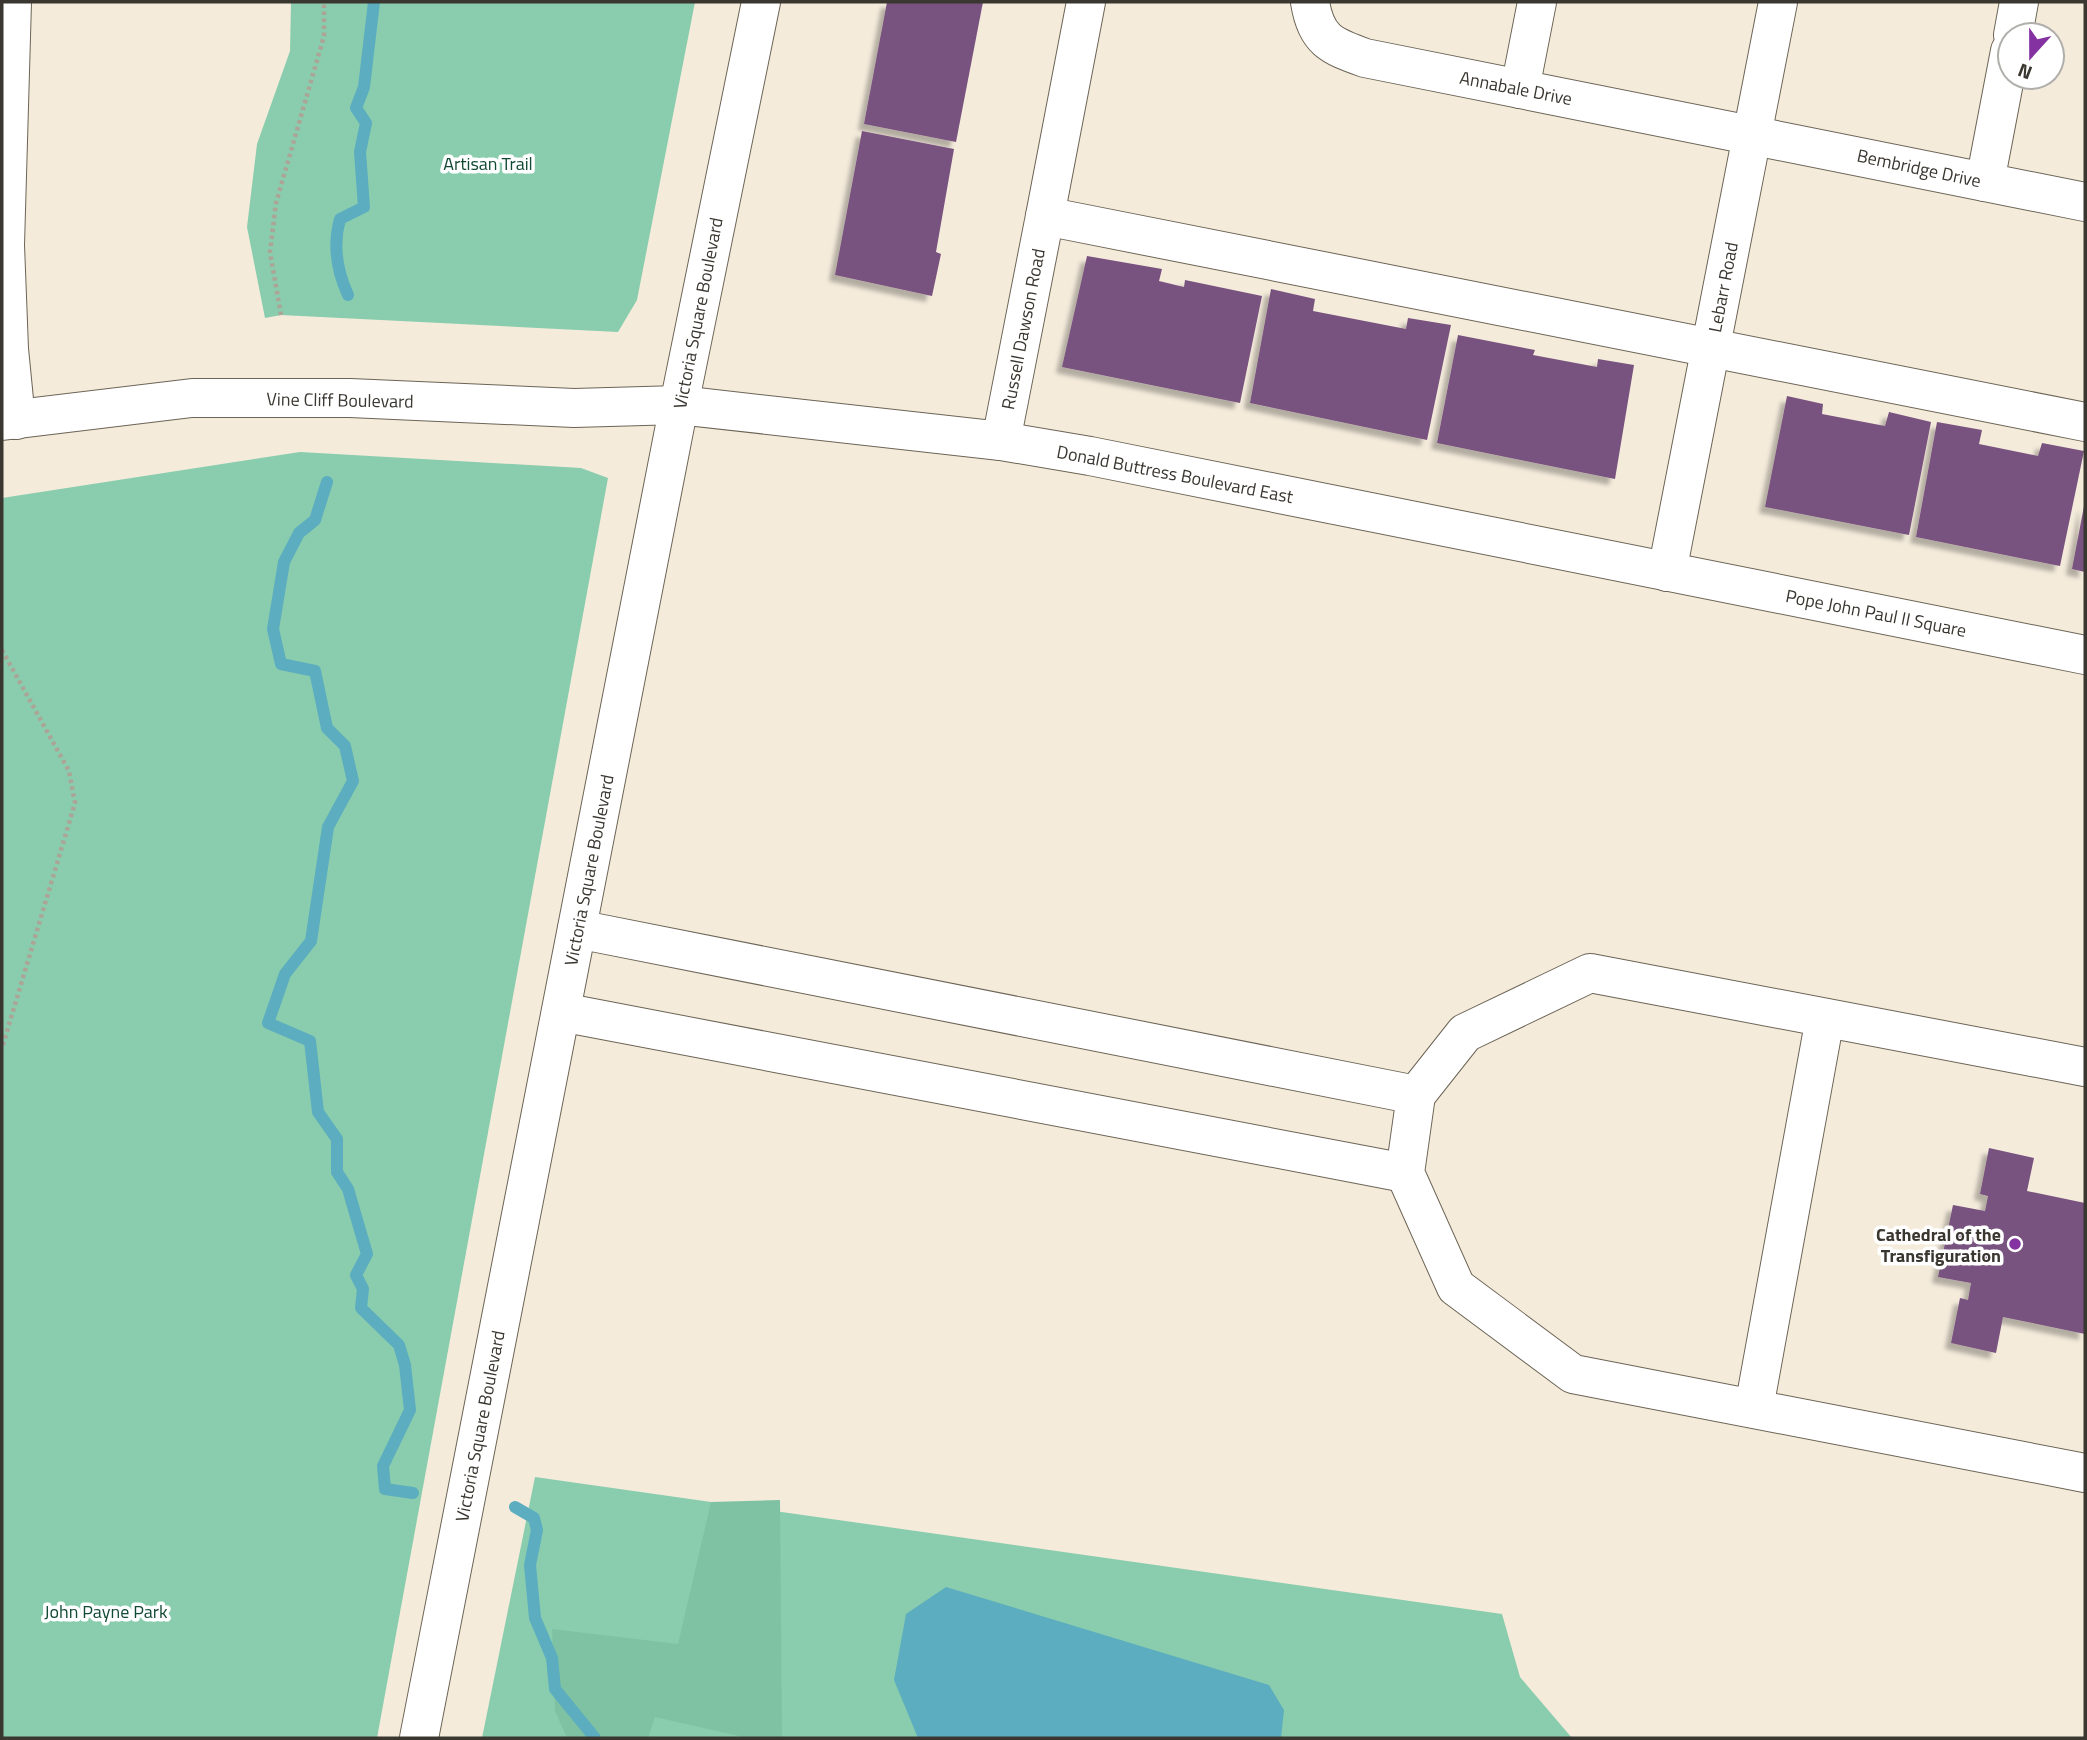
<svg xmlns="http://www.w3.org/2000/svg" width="2087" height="1740" font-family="'Titillium Web',sans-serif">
<defs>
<filter id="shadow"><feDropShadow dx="-6" dy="6" stdDeviation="2" flood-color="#0004"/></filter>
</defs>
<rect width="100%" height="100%" fill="#f4ebdb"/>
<g fill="#8acdae">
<polygon points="291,2 695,2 637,300 618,332 281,315 265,318 247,227 257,144 290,51"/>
<polygon points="300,452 581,468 608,478 377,1738 2,1738 2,498"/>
<polygon points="535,1477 1502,1614 1520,1677 1572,1738 482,1738"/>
</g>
<polygon fill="#7ec2a3" points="780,1500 782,1738 748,1738 655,1717 648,1738 567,1738 555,1711 552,1629 678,1644 711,1502"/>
<polygon fill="#5cadbf" points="946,1587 1269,1685 1284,1710 1281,1738 918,1738 894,1680 906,1614"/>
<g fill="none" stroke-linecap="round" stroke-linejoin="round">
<g stroke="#5cadbf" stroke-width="12">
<path d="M348 295C337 271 333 244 340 219L364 207 360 152 366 123 356 108 364 87 374 2"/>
<polyline points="327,482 315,520 299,533 284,562 273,629 281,664 315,671 327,728 345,746 353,781 328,827 311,941 285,974 268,1023 310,1041 318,1112 337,1139 337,1172 348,1189 367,1254 356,1275 363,1289 361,1308 399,1345 405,1365 410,1410 383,1466 385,1489 413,1493"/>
<polyline points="515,1507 534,1518 537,1530 530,1565 535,1618 552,1658 555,1689 595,1738"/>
</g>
</g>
<g fill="#79527f" filter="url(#shadow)">
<polygon points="887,2 983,2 956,142 864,124"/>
<polygon points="862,131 954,149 936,252 941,254 932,296 835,275"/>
<polygon points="1087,256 1162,269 1159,281 1184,287 1185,280 1262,296 1240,403 1062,367"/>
<polygon points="1271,289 1315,299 1313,311 1406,329 1408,318 1451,325 1427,440 1250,403"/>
<polygon points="1458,335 1535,350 1533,355 1597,367 1598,359 1634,365 1615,479 1437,443"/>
<polygon points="1787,396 1823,404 1822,414 1885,426 1889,412 1931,422 1909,535 1765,507"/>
<polygon points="1937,422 1982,430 1979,444 2038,456 2042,443 2084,451 2060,566 1916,537"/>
<polygon points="2084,506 2085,506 2085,572 2072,569"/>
<polygon points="1989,1148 2034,1158 2027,1191 2085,1203 2085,1334 2003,1317 1996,1353 1951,1343 1960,1298 1968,1300 1971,1283 1938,1277 1953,1205 1985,1211 1988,1196 1980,1194"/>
</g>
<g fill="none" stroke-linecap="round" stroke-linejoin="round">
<defs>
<g id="minor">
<polyline points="12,2 5,245 9,349 16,420"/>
<polyline points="1086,2 1045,216 2085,422"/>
<path d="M1310 2C1316 40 1331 46 1365 58L2085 202"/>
<polyline points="2013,35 2019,2"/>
<polyline points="1520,89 1537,2"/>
<polyline points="1985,182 2010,51"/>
<polyline points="2,421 192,398 350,398 574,408 679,405 1001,441 1090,456 2085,655"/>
<polyline points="1001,441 1045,216"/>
<polyline points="1667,572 1778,2"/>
<polyline points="577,929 1416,1095"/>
<polyline points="561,1012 1405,1173"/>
<polyline points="2085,1067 1590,973 1465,1033 1416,1095 1405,1173 1456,1287 1573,1374 2085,1473"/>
<polyline points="1754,1408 1825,1018"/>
<polyline points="419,1738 679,405 761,2"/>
</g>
</defs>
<use href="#minor" stroke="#6c6456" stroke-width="40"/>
<g stroke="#aba497" stroke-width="4.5" stroke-dasharray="3.5 3.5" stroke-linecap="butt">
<polyline points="281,315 270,252 276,203 324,36 324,2"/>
<polyline points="2,650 69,771 75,803 2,1048"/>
</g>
<use href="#minor" stroke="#fff" stroke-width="38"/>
</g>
<circle fill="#8432a1" stroke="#fff" stroke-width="2.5" cx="2015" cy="1244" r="7"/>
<g text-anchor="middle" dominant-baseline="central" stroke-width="7" stroke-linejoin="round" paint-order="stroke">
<g font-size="18" fill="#3a3630" stroke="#fff">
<text transform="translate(1516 88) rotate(11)">Annabale Drive</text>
<text transform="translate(1919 168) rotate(12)">Bembridge Drive</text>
<text transform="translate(1723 287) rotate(-79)">Lebarr Road</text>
<text transform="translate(698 313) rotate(-79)">Victoria Square Boulevard</text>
<text transform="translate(1023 329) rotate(-79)">Russell Dawson Road</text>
<text transform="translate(340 400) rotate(1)">Vine Cliff Boulevard</text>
<text transform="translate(1175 474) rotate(11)">Donald Buttress Boulevard East</text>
<text transform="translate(1876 613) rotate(11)">Pope John Paul II Square</text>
<text transform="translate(589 870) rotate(-79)">Victoria Square Boulevard</text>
<text transform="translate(480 1426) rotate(-79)">Victoria Square Boulevard</text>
</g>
<g font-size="18" fill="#114934" stroke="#fff">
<text x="488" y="163">Artisan Trail</text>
<text x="106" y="1611">John Payne Park</text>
</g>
<g font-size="18" font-weight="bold" fill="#3a3630" stroke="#fff" text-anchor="end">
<text x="2001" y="1234">Cathedral of the<tspan x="2001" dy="21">Transfiguration</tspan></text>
</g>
</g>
<rect width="2087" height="1740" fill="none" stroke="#3a3630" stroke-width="7"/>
<g transform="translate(2031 56) rotate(201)"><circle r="33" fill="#ffffff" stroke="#b0afac" stroke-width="2"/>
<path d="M0-5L12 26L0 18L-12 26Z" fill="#8432a1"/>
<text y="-10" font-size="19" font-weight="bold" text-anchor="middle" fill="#3a3630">N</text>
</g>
</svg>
